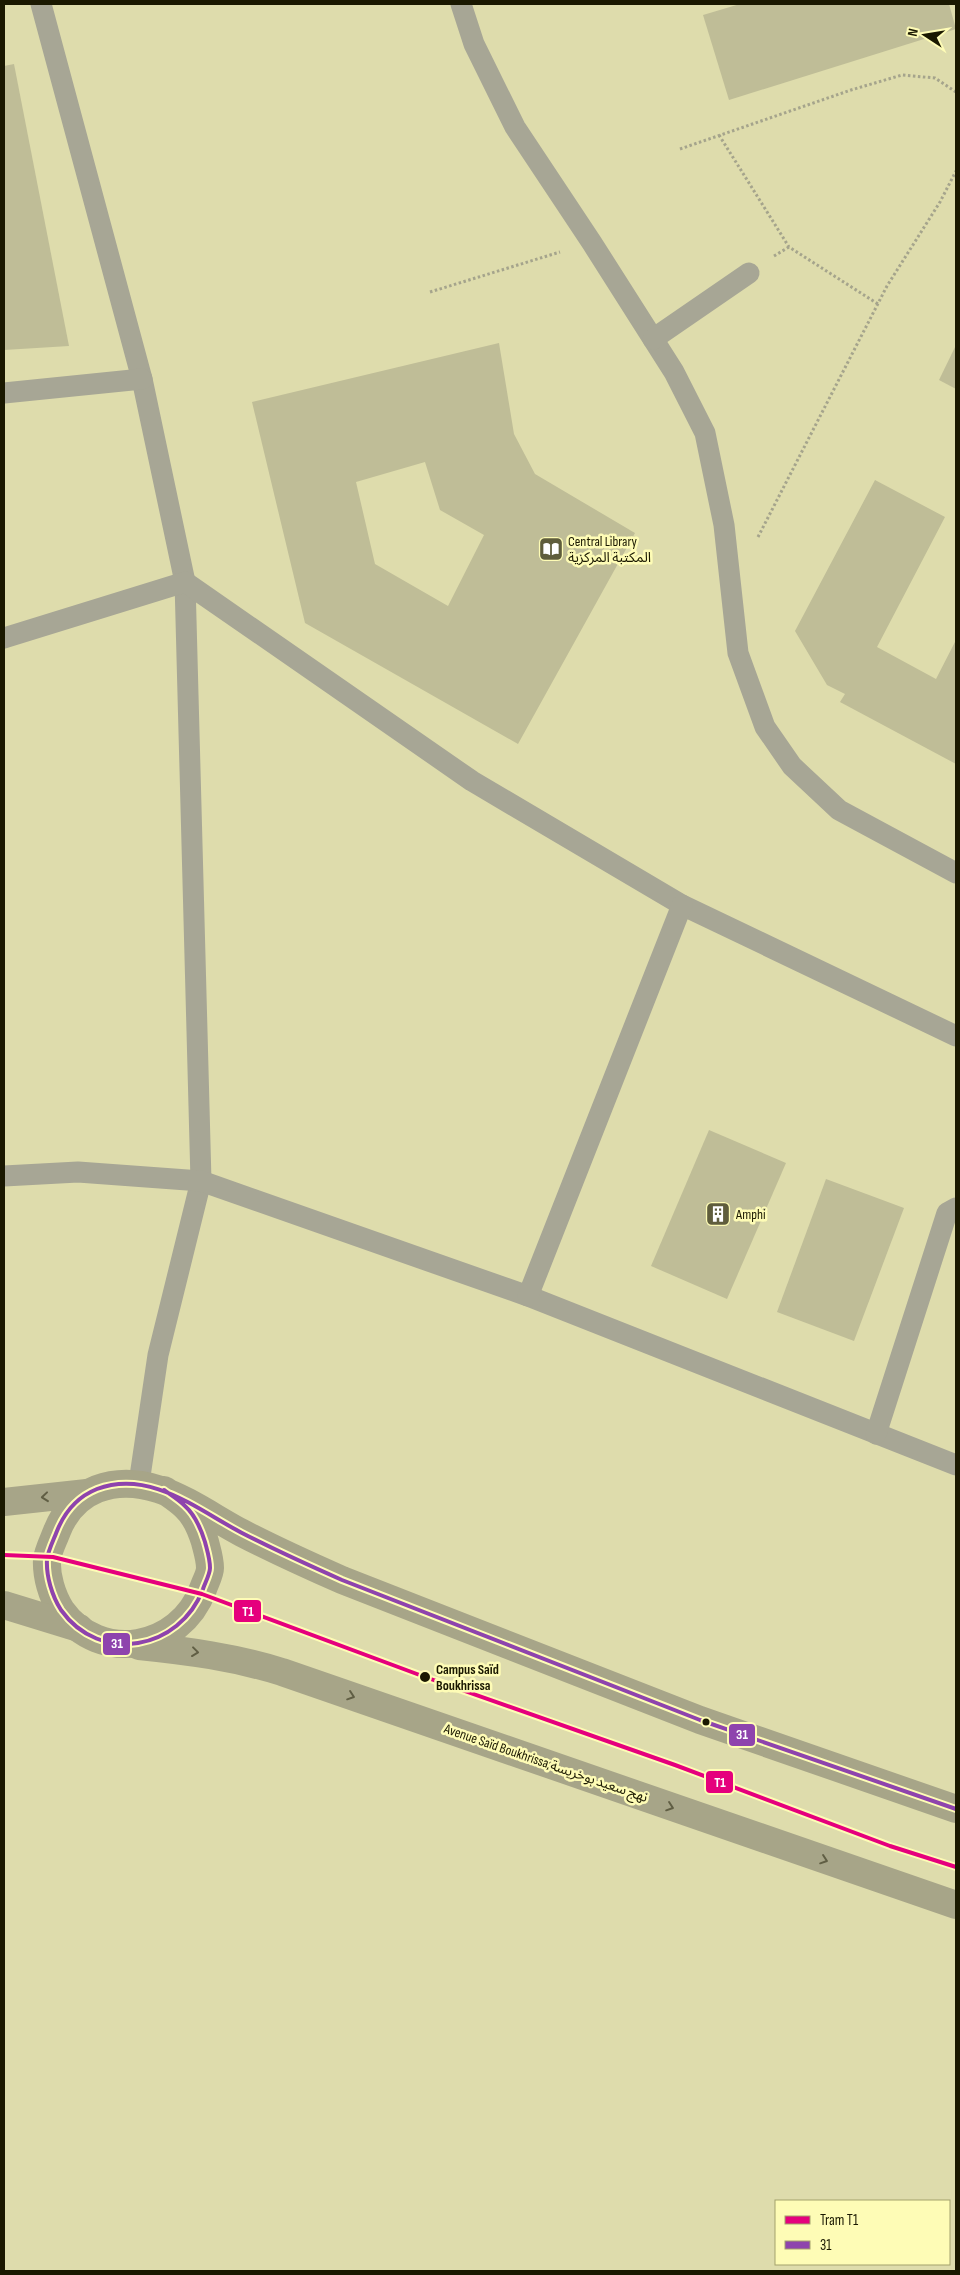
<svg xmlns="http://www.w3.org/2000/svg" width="960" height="2275" font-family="'Sofia Sans Condensed','Noto Sans Arabic',sans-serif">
<rect width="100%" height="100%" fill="#dedcac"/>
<g fill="#bfbd97" fill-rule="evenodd">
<polygon points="740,4 949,4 956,29 729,100 703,15"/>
<polygon points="14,64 69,346 4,350 4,66"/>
<path d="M499 343 514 434 535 474 635 533 518 744 305 623 252 402ZM425 462 440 510 484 535 448 606 375 564 356 482Z"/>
<polygon points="956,345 956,389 939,380"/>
<polygon points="875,480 945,517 877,647 936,679 956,640 956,764 840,702 845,694 827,685 795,631"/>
<polygon points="709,1130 786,1163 727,1299 651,1266"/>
<polygon points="826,1179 904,1208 854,1341 777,1312"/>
</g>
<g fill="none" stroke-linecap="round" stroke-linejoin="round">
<g stroke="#a5a48c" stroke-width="3" stroke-dasharray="2.5 2.5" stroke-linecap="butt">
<polyline points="719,135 789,247 878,304"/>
<polyline points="680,149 851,90 902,75 935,78 956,92"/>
<polyline points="774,256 789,247"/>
<polyline points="430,292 560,252"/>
<polyline points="758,537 887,286 940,202 956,171"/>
</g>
<g stroke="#a7a695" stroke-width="21">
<polyline points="41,4 142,379 185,582 201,1181 158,1355 139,1483"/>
<polyline points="461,4 474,44 515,127 592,243 674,372 705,433 724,525 738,653 765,727 792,766 839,810 956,873"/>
<polyline points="653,339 749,273"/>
<polyline points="4,393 142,379"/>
<polyline points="4,638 185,582 472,781 682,905 956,1036"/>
<polyline points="4,1176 78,1172 201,1181 528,1296 956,1465"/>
<polyline points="528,1296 682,905"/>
<polyline points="876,1434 947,1213 956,1208"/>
</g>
<g stroke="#a7a588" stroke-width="28">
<path d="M164 1490C171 1495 179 1500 185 1506 195 1515 201 1529 205 1542 207 1550 210 1559 210 1568 210 1574 205 1583 203 1589 180 1650 100 1665 61 1610 52 1596 46 1576 47 1559 48 1551 54 1539 57 1531 65 1511 77 1497 97 1489 150 1469 198 1510 242 1533 275 1550 308 1565 342 1580L700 1720 956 1809"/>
<polyline points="4,1502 87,1493"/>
<polyline points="4,1605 79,1628"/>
<path d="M139 1646C188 1651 234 1657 282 1672L956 1905"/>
</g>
<defs>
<path id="bus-1" d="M164 1490C171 1495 179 1500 185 1506 195 1515 201 1529 205 1542 207 1550 210 1559 210 1568 210 1574 205 1583 203 1589 180 1650 100 1665 61 1610 52 1596 46 1576 47 1559 48 1551 54 1539 57 1531 65 1511 77 1497 97 1489 150 1469 198 1510 242 1533 275 1550 308 1565 342 1580L700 1720 956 1809"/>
</defs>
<use href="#bus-1" stroke="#fefcb6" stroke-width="8"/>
<use href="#bus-1" stroke="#8e44ad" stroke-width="4"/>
<defs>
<polyline id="tram-1" points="4,1555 53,1557 202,1594 425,1677 675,1765 890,1846 956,1867"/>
</defs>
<use href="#tram-1" stroke="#fefcb6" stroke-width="8"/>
<use href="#tram-1" stroke="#e5007d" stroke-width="4"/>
</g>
<defs><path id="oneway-chevron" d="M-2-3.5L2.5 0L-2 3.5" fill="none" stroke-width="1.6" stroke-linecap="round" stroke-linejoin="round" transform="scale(1.25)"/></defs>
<g stroke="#605e44">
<use href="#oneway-chevron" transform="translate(45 1497) rotate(174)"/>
<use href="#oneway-chevron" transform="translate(195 1652) rotate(7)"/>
<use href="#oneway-chevron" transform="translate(351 1696) rotate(19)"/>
<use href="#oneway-chevron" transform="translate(670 1807) rotate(19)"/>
<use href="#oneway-chevron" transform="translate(824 1860) rotate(19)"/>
</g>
<defs>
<symbol id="library-square" viewBox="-11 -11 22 22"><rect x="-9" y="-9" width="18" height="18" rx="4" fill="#5f5d3c" stroke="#fefcb6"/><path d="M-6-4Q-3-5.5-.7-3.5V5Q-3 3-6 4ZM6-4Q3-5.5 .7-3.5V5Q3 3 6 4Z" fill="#fff"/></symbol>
<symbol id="building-square" viewBox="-11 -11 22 22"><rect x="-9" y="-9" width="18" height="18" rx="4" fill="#5f5d3c" stroke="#fefcb6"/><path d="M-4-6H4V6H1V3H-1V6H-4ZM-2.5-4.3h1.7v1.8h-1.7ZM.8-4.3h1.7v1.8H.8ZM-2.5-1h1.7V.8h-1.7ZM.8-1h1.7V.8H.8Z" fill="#fff"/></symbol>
</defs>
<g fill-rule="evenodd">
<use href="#library-square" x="537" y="535" width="28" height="28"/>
<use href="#building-square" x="704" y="1200" width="28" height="28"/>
</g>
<g fill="#1a1800" stroke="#fefcb6" stroke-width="2">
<circle cx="425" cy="1677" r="6"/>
<circle cx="706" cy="1722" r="4.5"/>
</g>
<g text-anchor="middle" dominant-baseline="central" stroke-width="5" stroke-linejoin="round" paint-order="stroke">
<g font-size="14" fill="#1a1800" stroke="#fefcb6" text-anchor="start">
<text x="568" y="541">Central Library<tspan x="568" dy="16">المكتبة المركزية</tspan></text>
<text x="736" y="1214">Amphi</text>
</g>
<g font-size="14" font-weight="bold" fill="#1a1800" stroke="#fefcb6" text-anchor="start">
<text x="436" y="1669">Campus Saïd<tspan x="436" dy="16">Boukhrissa</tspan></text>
</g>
<g font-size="14" fill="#1a1800" stroke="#fefcb6">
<text transform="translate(546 1763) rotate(19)">Avenue Saïd Boukhrissa;نهج سعيد بوخريسة</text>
</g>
</g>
<g stroke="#fefcb6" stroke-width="2">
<rect x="233" y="1599" width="29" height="24" rx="5" fill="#e5007d"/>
<rect x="102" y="1632" width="29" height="24" rx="5" fill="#8e44ad"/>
<rect x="728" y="1723" width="28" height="24" rx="5" fill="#8e44ad"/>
<rect x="705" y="1770" width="29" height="24" rx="5" fill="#e5007d"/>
</g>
<g font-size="14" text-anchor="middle" font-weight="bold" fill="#fff">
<text x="248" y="1616">T1</text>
<text x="117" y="1648">31</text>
<text x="742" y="1739">31</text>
<text x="720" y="1787">T1</text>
</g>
<rect width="960" height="2275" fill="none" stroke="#1a1800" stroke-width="10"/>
<rect x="775" y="2200" width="175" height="65" fill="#fefcb6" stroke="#a3a16d"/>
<rect x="785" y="2216" width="25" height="8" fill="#e5007d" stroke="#a3a16d"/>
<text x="820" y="2225" font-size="15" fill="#1a1800">Tram T1</text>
<rect x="785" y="2241" width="25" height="8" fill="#8e44ad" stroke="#a3a16d"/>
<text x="820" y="2250" font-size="15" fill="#1a1800">31</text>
<g transform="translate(925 35) rotate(282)" stroke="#fefcb6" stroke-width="4" paint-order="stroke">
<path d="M0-4L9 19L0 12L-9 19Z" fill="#1a1800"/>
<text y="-8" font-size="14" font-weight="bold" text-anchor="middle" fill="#1a1800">N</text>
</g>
</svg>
